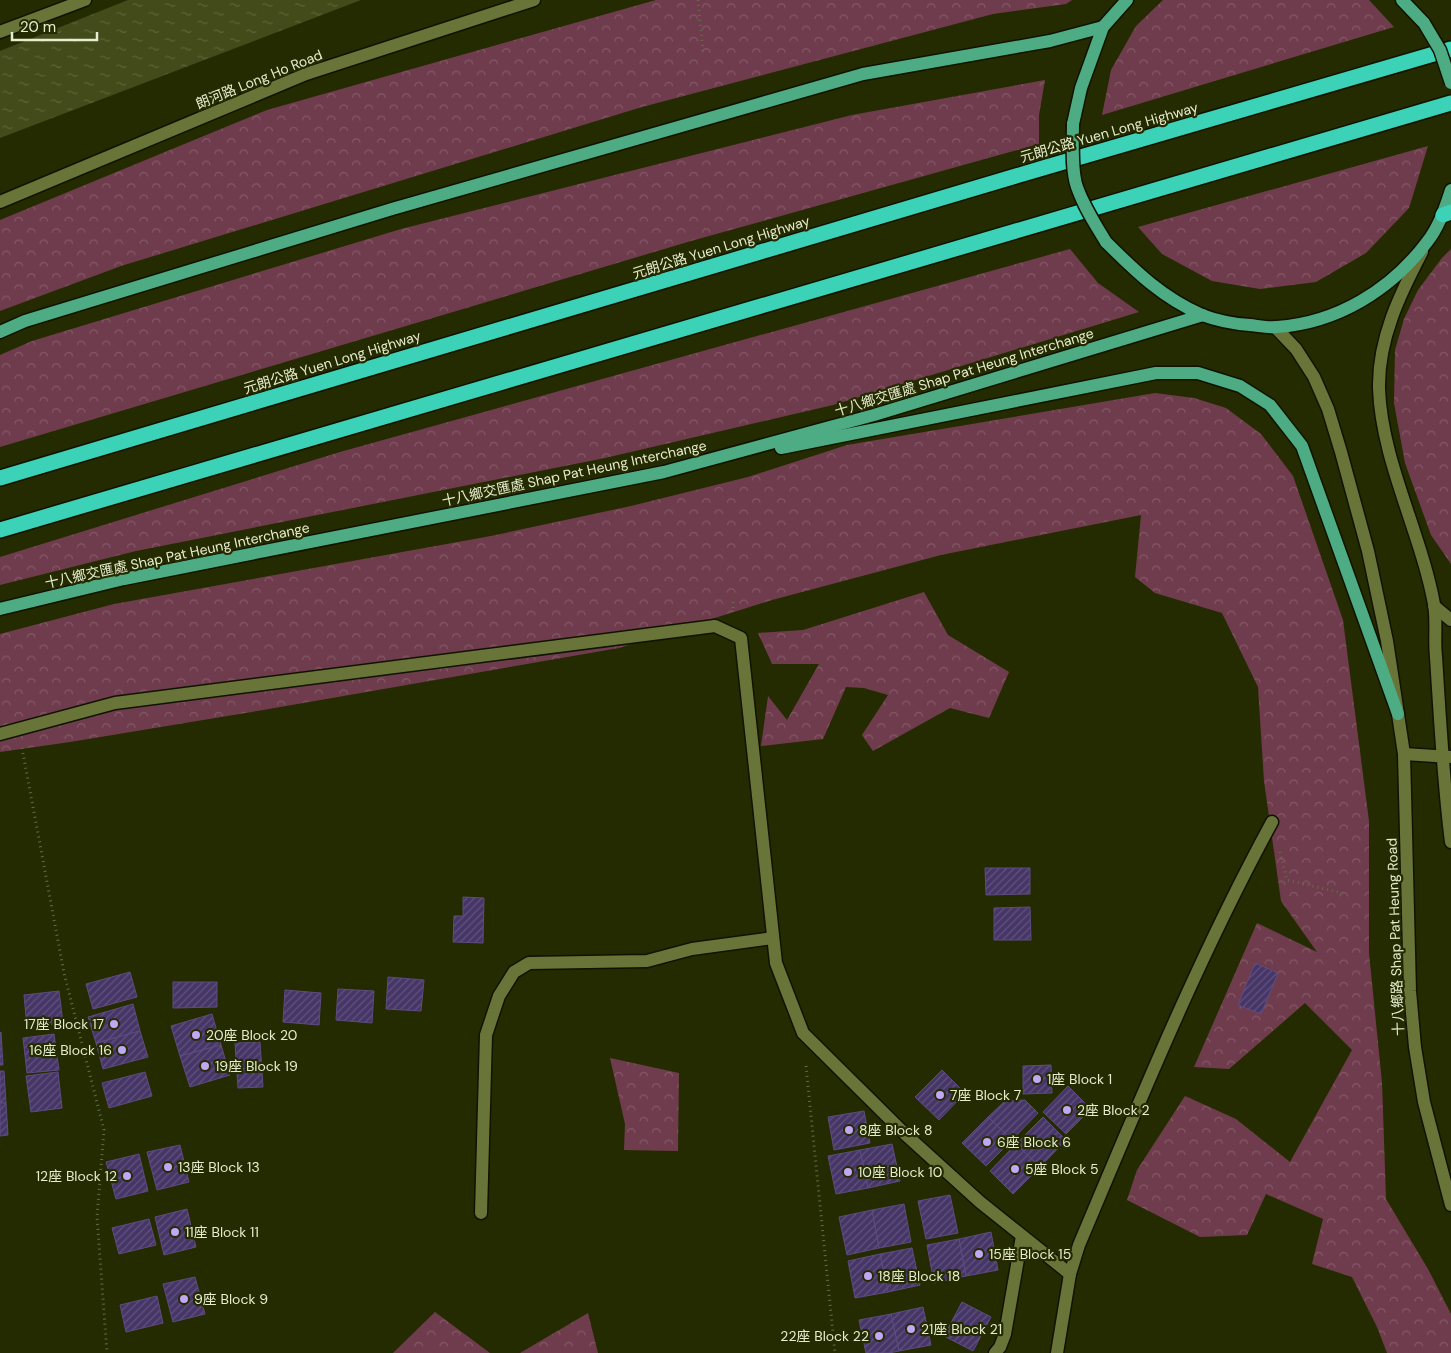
<svg xmlns="http://www.w3.org/2000/svg" width="1451" height="1353" font-family="'DM Sans','Noto Sans TC',sans-serif">
<defs>
<pattern id="forest-crowns" width="20" height="18" patternUnits="userSpaceOnUse" patternTransform="scale(1.25)"><rect width="20" height="18" fill="#6f3c4e"/><path d="M2 6a3 3 0 1 1 6 0M12 15a3 3 0 1 1 6 0" fill="none" stroke="#845866"/></pattern>
<pattern id="water-ripples" width="26" height="14" patternUnits="userSpaceOnUse" patternTransform="scale(1.25)"><rect width="26" height="14" fill="#424b19"/><path d="M2 4q2-2 4 0t4 0M15 11q2-2 4 0t4 0" fill="none" stroke="#5d6539"/></pattern>
<pattern id="building-hatch" width="6" height="6" patternUnits="userSpaceOnUse" patternTransform="scale(1.25)"><rect width="6" height="6" fill="#463567"/><path d="M-1 1l2-2M0 6l6-6M5 7l2-2" fill="none" stroke="#61537c"/></pattern>
</defs>
<rect width="100%" height="100%" fill="#252b00"/>
<g fill="url(#forest-crowns)">
<polygon points="656,0 1072,0 1066,4 993,14 642,107 121,266 0,311 0,220 267,110"/>
<polygon points="1163,0 1369,0 1394,27 1102,115 1111,70 1136,26"/>
<polygon points="1045,80 1039,115 1039,144 691,241 0,447 0,355 32,341 401,229 852,115"/>
<polygon points="1428,146 1409,208 1366,253 1316,282 1260,289 1212,281 1162,254 1138,227"/>
<polygon points="1070,249 1098,283 1139,312 833,405 605,458 136,551 0,585 0,557 340,452"/>
<polygon points="1451,249 1451,564 1431,535 1405,463 1394,403 1395,350 1404,319 1418,290 1442,258"/>
<polygon points="1155,393 1194,398 1226,408 1261,434 1293,476 1343,620 1369,821 1369,953 1382,1083 1386,1199 1428,1269 1451,1314 1451,1353 1387,1353 1377,1327 1352,1277 1312,1264 1323,1219 1266,1194 1247,1235 1200,1237 1127,1200 1137,1170 1185,1096 1236,1119 1290,1162 1352,1050 1305,1003 1229,1069 1194,1067 1257,923 1317,952 1281,901 1264,781 1258,687 1222,613 1155,593 1135,577 1141,515 941,555 772,600 619,648 263,710 70,742 0,752 0,634 114,604 491,536 631,506 748,477 847,445"/>
<polygon points="924,592 948,635 1009,672 989,718 950,708 873,751 862,735 888,695 864,688 846,687 823,739 761,746 768,696 787,720 819,664 772,664 758,633 803,630"/>
<polygon points="610,1058 679,1073 678,1151 624,1150 625,1124"/>
<polygon points="435,1312 490,1353 393,1353"/>
<polygon points="588,1313 598,1353 520,1353"/>
</g>
<polygon fill="url(#water-ripples)" points="128,0 361,0 0,138 0,51"/>
<g fill="url(#building-hatch)" stroke="#5d4c80">
<polygon points="985,868 1030,868 1030,894 986,895"/>
<polygon points="463,897 484,898 483,943 453,942 454,916 463,916"/>
<polygon points="1030,907 1031,940 994,940 994,908"/>
<polygon points="1255,963 1278,973 1261,1014 1238,1005"/>
<polygon points="130,972 137,997 93,1009 86,984"/>
<polygon points="388,977 424,980 421,1011 386,1009"/>
<polygon points="173,982 217,982 217,1007 173,1008"/>
<polygon points="338,989 374,991 372,1023 336,1020"/>
<polygon points="285,990 321,993 319,1025 283,1022"/>
<polygon points="59,991 63,1023 27,1027 24,995"/>
<polygon points="133,1004 140,1031 96,1043 88,1017"/>
<polygon points="212,1014 221,1045 180,1056 171,1026"/>
<polygon points="140,1031 148,1057 103,1069 96,1043"/>
<polygon points="1,1032 3,1065 0,1065 0,1033"/>
<polygon points="54,1034 59,1070 27,1073 23,1038"/>
<polygon points="260,1042 263,1087 238,1088 235,1043"/>
<polygon points="221,1045 230,1075 190,1087 180,1056"/>
<polygon points="1051,1065 1052,1093 1023,1094 1023,1066"/>
<polygon points="942,1070 965,1093 939,1120 915,1097"/>
<polygon points="0,1071 4,1071 6,1103 0,1103"/>
<polygon points="58,1072 62,1108 31,1112 26,1076"/>
<polygon points="145,1072 152,1096 109,1108 102,1083"/>
<polygon points="1068,1086 1091,1109 1066,1134 1043,1112"/>
<polygon points="1025,1100 1038,1113 1012,1140 988,1117 1005,1101"/>
<polygon points="0,1103 6,1103 8,1135 0,1136"/>
<polygon points="864,1111 870,1143 834,1150 828,1117"/>
<polygon points="988,1117 1012,1140 986,1166 962,1143"/>
<polygon points="1043,1117 1066,1140 1040,1167 1016,1144"/>
<polygon points="892,1144 900,1181 868,1188 860,1150"/>
<polygon points="1016,1144 1040,1167 1013,1194 990,1171"/>
<polygon points="180,1145 189,1182 157,1190 147,1152"/>
<polygon points="860,1150 868,1188 836,1194 828,1156"/>
<polygon points="139,1154 148,1191 116,1199 106,1162"/>
<polygon points="950,1195 958,1233 926,1239 918,1201"/>
<polygon points="904,1204 911,1242 879,1248 872,1210"/>
<polygon points="187,1209 196,1247 164,1255 155,1217"/>
<polygon points="872,1210 879,1248 847,1255 839,1217"/>
<polygon points="149,1219 156,1245 119,1254 112,1228"/>
<polygon points="991,1232 998,1270 966,1276 959,1239"/>
<polygon points="959,1239 966,1276 934,1283 927,1245"/>
<polygon points="912,1248 920,1285 888,1292 880,1254"/>
<polygon points="880,1254 888,1292 855,1298 848,1261"/>
<polygon points="195,1277 205,1314 173,1322 163,1284"/>
<polygon points="157,1296 163,1323 126,1332 120,1305"/>
<polygon points="962,1302 991,1317 973,1351 944,1336"/>
<polygon points="923,1307 931,1345 899,1351 891,1314"/>
<polygon points="891,1314 899,1351 889,1353 866,1353 859,1320"/>
</g>
<g fill="none" stroke-linecap="round" stroke-linejoin="round">
<defs>
<polyline id="lane" points="995,1353 1000,1347 1005,1334 1022,1236"/>
<g id="street">
<polyline points="0,32 85,0"/>
<polyline points="0,202 306,74 534,0"/>
<polyline points="0,734 115,703 715,626 741,638 776,963 803,1033 905,1134 980,1202 1070,1274"/>
<polyline points="481,1213 486,1035 499,996 514,972 529,963 647,961 692,949 773,938"/>
<path d="M1057 1353 1070 1274 1079 1245C1139 1103 1198 958 1272 822"/>
</g>
<g id="secondary">
<path d="M1422 252C1400 294 1378 339 1379 388 1381 459 1421 533 1434 604 1437 621 1434 640 1436 657 1440 718 1443 780 1451 842"/>
<polyline points="1275,327 1296,349 1314,377 1328,409 1341,452 1368,551 1387,641 1404,754 1410,991 1415,1047 1424,1102 1451,1205"/>
<polyline points="1434,606 1451,620"/>
<polyline points="1404,754 1451,757"/>
</g>
<g id="primary">
<polyline points="1402,0 1424,23"/>
<polyline points="1073,124 1081,88 1103,27 1127,0"/>
<path d="M1106 242C1136 272 1163 298 1202 315 1218 321 1234 324 1250 325 1259 326 1268 328 1277 327 1337 323 1391 290 1427 242 1439 227 1445 208 1451 190"/>
<polyline points="0,332 25,321 392,209 863,74 1050,41 1103,27"/>
<polyline points="781,448 1156,373 1198,373 1240,386 1270,405 1302,446 1398,714"/>
<polyline points="0,609 124,579 664,472 874,415 1203,315"/>
</g>
<g id="highway">
<polyline points="1443,215 1451,212"/>
<polyline points="0,478 1043,168 1451,49"/>
<polyline points="0,530 1451,103"/>
</g>
</defs>
<use href="#lane" stroke="#0f1300" stroke-width="15"/>
<use href="#street" stroke="#0f1300" stroke-width="15"/>
<use href="#secondary" stroke="#0f1300" stroke-width="15"/>
<use href="#primary" stroke="#0f1300" stroke-width="15"/>
<use href="#highway" stroke="#0f1300" stroke-width="18"/>
<g stroke="#656b44" stroke-width="3" stroke-dasharray="1 4" stroke-linecap="butt">
<polyline points="698,0 703,52"/>
<polyline points="733,602 733,611"/>
<polyline points="22,748 64,973 104,1130 97,1217 107,1353"/>
<polyline points="1280,852 1287,880 1346,894"/>
<polyline points="806,1066 835,1353"/>
</g>
<use href="#lane" stroke="#697438" stroke-width="12"/>
<use href="#street" stroke="#697438" stroke-width="12"/>
<use href="#secondary" stroke="#697438" stroke-width="12"/>
<use href="#primary" stroke="#4eac85" stroke-width="12"/>
<use href="#highway" stroke="#3cd2b8" stroke-width="15"/>
<defs>
<g id="primary-bridge">
<polyline points="1424,23 1440,50 1451,83"/>
<path d="M1073 124C1073 141 1071 171 1077 187 1084 207 1095 224 1106 242"/>
</g>
</defs>
<use href="#primary-bridge" stroke="#0f1300" stroke-width="15" stroke-linecap="butt"/>
<use href="#primary-bridge" stroke="#4eac85" stroke-width="12"/>
</g>
<g fill="#c0a8f4" stroke="#252b00" stroke-width="2">
<circle cx="114" cy="1024" r="5"/>
<circle cx="196" cy="1035" r="5"/>
<circle cx="122" cy="1050" r="5"/>
<circle cx="205" cy="1066" r="5"/>
<circle cx="1037" cy="1079" r="5"/>
<circle cx="940" cy="1095" r="5"/>
<circle cx="1067" cy="1110" r="5"/>
<circle cx="849" cy="1130" r="5"/>
<circle cx="987" cy="1142" r="5"/>
<circle cx="168" cy="1167" r="5"/>
<circle cx="1015" cy="1169" r="5"/>
<circle cx="848" cy="1172" r="5"/>
<circle cx="127" cy="1176" r="5"/>
<circle cx="175" cy="1232" r="5"/>
<circle cx="979" cy="1254" r="5"/>
<circle cx="868" cy="1276" r="5"/>
<circle cx="184" cy="1299" r="5"/>
<circle cx="911" cy="1329" r="5"/>
<circle cx="879" cy="1336" r="5"/>
</g>
<g text-anchor="middle" dominant-baseline="central" stroke-width="4.5" stroke-linejoin="round" paint-order="stroke">
<g font-size="14" fill="#e6edce" stroke="#252b00">
<text transform="translate(259 79) rotate(-22)">朗河路 Long Ho Road</text>
<text transform="translate(1109 132) rotate(-16)">元朗公路 Yuen Long Highway</text>
<text transform="translate(721 247) rotate(-17)">元朗公路 Yuen Long Highway</text>
<text transform="translate(332 362) rotate(-17)">元朗公路 Yuen Long Highway</text>
<text transform="translate(964 372) rotate(-17)">十八鄉交匯處 Shap Pat Heung Interchange</text>
<text transform="translate(574 473) rotate(-12)">十八鄉交匯處 Shap Pat Heung Interchange</text>
<text transform="translate(177 555) rotate(-12)">十八鄉交匯處 Shap Pat Heung Interchange</text>
<text transform="translate(1395 937) rotate(-92)">十八鄉路 Shap Pat Heung Road</text>
</g>
<g font-size="14" fill="#e6edce" stroke="#252b00" text-anchor="start">
<text x="104" y="1024" text-anchor="end">17座 Block 17</text>
<text x="206" y="1035">20座 Block 20</text>
<text x="112" y="1050" text-anchor="end">16座 Block 16</text>
<text x="215" y="1066">19座 Block 19</text>
<text x="1047" y="1079">1座 Block 1</text>
<text x="950" y="1095">7座 Block 7</text>
<text x="1077" y="1110">2座 Block 2</text>
<text x="859" y="1130">8座 Block 8</text>
<text x="997" y="1142">6座 Block 6</text>
<text x="178" y="1167">13座 Block 13</text>
<text x="1025" y="1169">5座 Block 5</text>
<text x="858" y="1172">10座 Block 10</text>
<text x="117" y="1176" text-anchor="end">12座 Block 12</text>
<text x="185" y="1232">11座 Block 11</text>
<text x="989" y="1254">15座 Block 15</text>
<text x="878" y="1276">18座 Block 18</text>
<text x="194" y="1299">9座 Block 9</text>
<text x="921" y="1329">21座 Block 21</text>
<text x="869" y="1336" text-anchor="end">22座 Block 22</text>
</g>
</g>
<path d="M12 32v8h85v-8" fill="none" stroke="#e6edce" stroke-width="2.5"/>
<text x="20" y="32" font-size="15" fill="#e6edce" stroke="#252b00" stroke-width="4" paint-order="stroke">20 m</text>
</svg>
